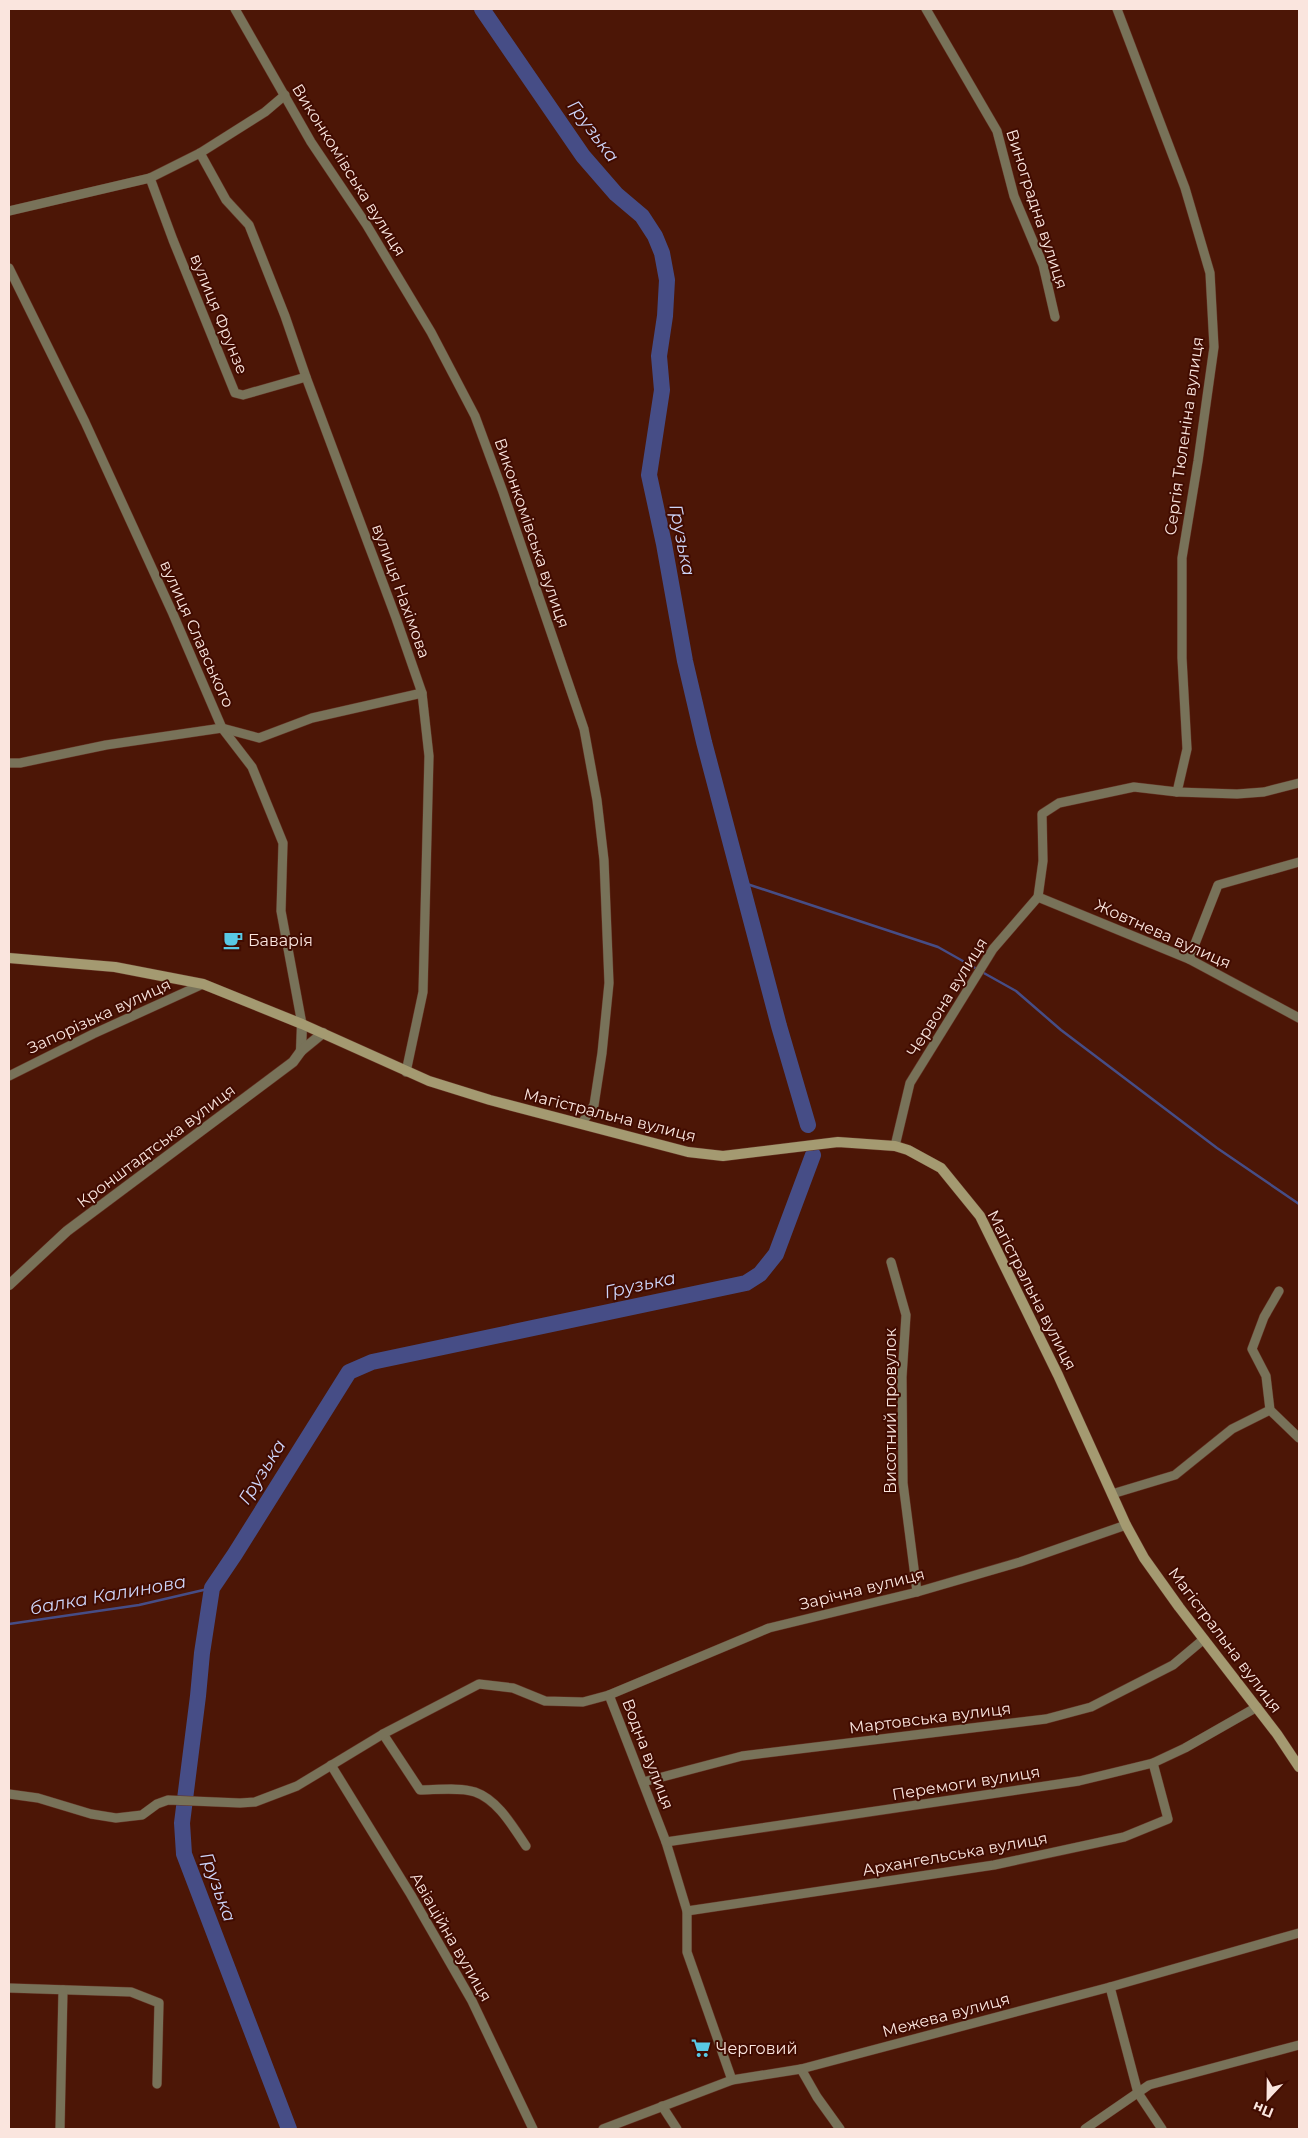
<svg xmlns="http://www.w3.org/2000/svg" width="1308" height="2138" font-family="Montserrat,sans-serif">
<rect width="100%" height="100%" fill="#4c1606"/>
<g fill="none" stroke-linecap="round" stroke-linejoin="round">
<g stroke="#464d86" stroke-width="2.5">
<polyline points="741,882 938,947 977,969"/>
<polyline points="982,972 1016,991 1061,1030 1217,1148 1299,1204"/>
<polyline points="9,1624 139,1605 212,1588"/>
</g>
<g stroke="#464d86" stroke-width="16">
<polyline points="482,9 583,156 616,194 642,216 655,236 662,253 667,280 665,316 659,356 662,390 649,475 664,544 685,661 704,742 779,1026 808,1125"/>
<polyline points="289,2129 184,1854 182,1823 198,1696 202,1653 212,1588 235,1554 349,1372 372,1362 746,1283 760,1274 776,1254 813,1155"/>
</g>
<defs>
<g id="minor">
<polyline points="235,9 311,142 366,224 431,332 475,416 503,492 584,729 597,800 604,860 609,983 602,1053 594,1105 582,1123"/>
<polyline points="926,9 997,131 1014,196 1043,265 1055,317"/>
<polyline points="1117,9 1185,188 1210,273 1214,347 1198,461 1182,558 1182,658 1187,749 1177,792"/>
<polyline points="200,153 226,200 249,225 285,316 306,377 396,618 422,693 429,756 423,992 406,1072"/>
<polyline points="150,178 173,240 235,393 243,395 306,377"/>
<polyline points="9,211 150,178 200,153 265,112 285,95"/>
<polyline points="9,268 85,422 173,614 222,728 252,767 283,843 281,911 302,1024"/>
<polyline points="9,763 20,763 106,745 222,728 259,738 312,718 422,693"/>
<polyline points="1038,897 1189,959 1299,1018"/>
<polyline points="1189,959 1218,885 1299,862"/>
<polyline points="9,1076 93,1034 203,984"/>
<polyline points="895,1146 910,1083 993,949 1038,897 1043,861 1042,814 1059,803 1134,787 1177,792 1237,794 1264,792 1299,783"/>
<polyline points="891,1262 906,1315 902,1377 903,1483 917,1592"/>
<polyline points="1279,1291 1264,1317 1252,1349 1266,1376 1270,1410 1299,1438"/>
<polyline points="1112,1494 1175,1475 1232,1429 1270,1410"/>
<polyline points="609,1695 666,1842 687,1911 687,1952 732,2080"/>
<path d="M383 1734 420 1790C435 1790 461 1787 475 1792 498 1800 513 1827 526 1846"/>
<polyline points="331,1765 411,1895 472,2001 533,2129"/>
<polyline points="643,1782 742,1756 1046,1719 1091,1707 1173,1665 1204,1639"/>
<polyline points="9,1794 38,1798 91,1814 116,1818 142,1815 157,1804 168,1800 240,1803 255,1802 297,1786 383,1734 479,1684 513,1688 545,1701 583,1702 609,1695 769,1628 917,1592 1020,1562 1126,1525"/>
<polyline points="666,1842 1079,1781 1153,1763 1185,1748 1257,1707"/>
<polyline points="687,1911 994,1865 1124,1837 1168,1819 1153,1763"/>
<polyline points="1110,1987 1138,2093 1162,2129"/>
<polyline points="9,1988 131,1992 159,2003 157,2084"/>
<polyline points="801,2069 817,2097 840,2129"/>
<polyline points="662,2106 677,2129"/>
<polyline points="60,2129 63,1990"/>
<polyline points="603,2129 732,2080 801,2069 1110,1987 1299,1933"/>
<polyline points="1085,2129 1149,2085 1299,2045"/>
</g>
<g id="tertiary">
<polyline points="301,1051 302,1024"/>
<polyline points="9,1285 67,1231 293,1062 301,1051 323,1033"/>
</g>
<polyline id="secondary" points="9,958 115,967 203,984 302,1024 429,1081 490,1100 688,1152 723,1156 838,1142 895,1146 908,1150 941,1168 980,1216 1058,1375 1126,1525 1144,1558 1179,1607 1277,1734 1299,1767"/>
</defs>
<use href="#minor" stroke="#643324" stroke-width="10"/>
<use href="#tertiary" stroke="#643324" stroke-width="11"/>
<use href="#secondary" stroke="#643324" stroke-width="11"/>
<use href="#minor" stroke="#787259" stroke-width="9"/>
<use href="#tertiary" stroke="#787259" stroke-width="10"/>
<use href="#secondary" stroke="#a49a71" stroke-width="10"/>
</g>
<defs>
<symbol id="cafe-bare" viewBox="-9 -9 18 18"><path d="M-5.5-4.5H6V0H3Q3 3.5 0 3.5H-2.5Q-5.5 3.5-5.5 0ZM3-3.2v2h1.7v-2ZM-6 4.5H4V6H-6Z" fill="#59c8e4" stroke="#400b00" stroke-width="2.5" paint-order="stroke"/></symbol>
<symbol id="supermarket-bare" viewBox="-9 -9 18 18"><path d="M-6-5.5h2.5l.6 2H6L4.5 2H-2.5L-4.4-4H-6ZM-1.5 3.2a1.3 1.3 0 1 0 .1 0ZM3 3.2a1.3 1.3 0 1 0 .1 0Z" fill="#59c8e4" stroke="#400b00" stroke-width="2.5" paint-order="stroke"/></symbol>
</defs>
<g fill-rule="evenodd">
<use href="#cafe-bare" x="219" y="926" width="28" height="28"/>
<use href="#supermarket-bare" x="687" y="2034" width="28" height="28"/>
</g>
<g text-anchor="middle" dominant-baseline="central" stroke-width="4" stroke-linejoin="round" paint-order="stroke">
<g font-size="16" fill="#fae5de" stroke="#400b00">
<text transform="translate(349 170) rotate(58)">Виконкомівська вулиця</text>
<text transform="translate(1037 209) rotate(72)">Виноградна вулиця</text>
<text transform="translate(219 314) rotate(68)">вулиця Фрунзе</text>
<text transform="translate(1184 436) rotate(-82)">Сергія Тюленіна вулиця</text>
<text transform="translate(532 533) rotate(71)">Виконкомівська вулиця</text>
<text transform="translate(401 591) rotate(70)">вулиця Нахімова</text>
<text transform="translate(197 634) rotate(66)">вулиця Славського</text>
<text transform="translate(1163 934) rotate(24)">Жовтнева вулиця</text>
<text transform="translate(947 997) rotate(-58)">Червона вулиця</text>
<text transform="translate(99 1016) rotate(-25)">Запорізька вулиця</text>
<text transform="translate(610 1115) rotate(14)">Магістральна вулиця</text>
<text transform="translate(156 1146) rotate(-37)">Кронштадтська вулиця</text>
<text transform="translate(1032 1290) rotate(63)">Магістральна вулиця</text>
<text transform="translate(890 1411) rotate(-90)">Висотний провулок</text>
<text transform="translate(862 1589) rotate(-14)">Зарічна вулиця</text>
<text transform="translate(1225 1640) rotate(53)">Магістральна вулиця</text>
<text transform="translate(930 1718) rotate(-7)">Мартовська вулиця</text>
<text transform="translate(648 1754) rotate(69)">Водна вулиця</text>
<text transform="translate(966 1783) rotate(-9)">Перемоги вулиця</text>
<text transform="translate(955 1854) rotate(-10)">Архангельська вулиця</text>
<text transform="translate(451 1937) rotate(60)">Авіаційна вулиця</text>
<text transform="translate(946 2015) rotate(-15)">Межева вулиця</text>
</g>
<g font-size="16" fill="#fae5de" stroke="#400b00" text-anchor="start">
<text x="248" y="940">Баварія</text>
<text x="716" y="2048">Черговий</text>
</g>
<g font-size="18" font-style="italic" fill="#ced5f8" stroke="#400b00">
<text transform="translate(593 131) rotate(53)">Грузька</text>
<text transform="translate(682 540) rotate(79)">Грузька</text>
<text transform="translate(640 1285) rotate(-12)">Грузька</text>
<text transform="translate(262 1472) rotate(-58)">Грузька</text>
<text transform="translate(108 1595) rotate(-10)">балка Калинова</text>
<text transform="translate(218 1887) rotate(70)">Грузька</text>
</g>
</g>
<rect width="1308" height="2138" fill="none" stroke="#fae5de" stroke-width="20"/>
<g transform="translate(1268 2098) rotate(202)" stroke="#400b00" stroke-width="4" paint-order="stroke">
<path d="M0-4L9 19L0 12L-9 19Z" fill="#fae5de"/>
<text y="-8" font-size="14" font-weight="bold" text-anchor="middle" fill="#fae5de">Пн</text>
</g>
</svg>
